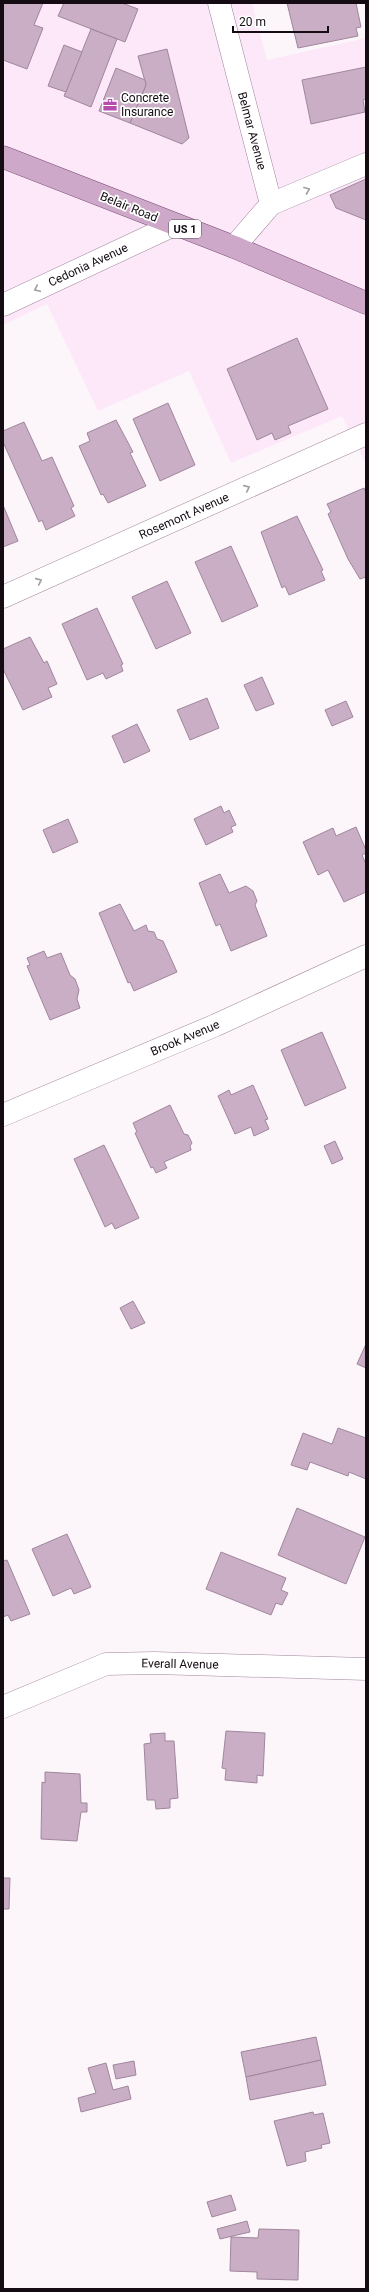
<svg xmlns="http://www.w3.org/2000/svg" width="369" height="2292" font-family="Roboto,sans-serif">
<rect width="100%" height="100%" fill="#fcf6fb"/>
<polygon fill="#fde8fa" points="3,3 252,3 267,60 366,38 366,464 342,416 231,463 189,371 98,411 47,304 3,325"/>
<g fill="#c9aec5" stroke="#a0869c">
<polygon points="3,3 43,3 34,25 43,28 27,69 3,60"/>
<polygon points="64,3 122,3 138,9 125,42 58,16"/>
<polygon points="287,3 356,3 361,27 356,28 358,36 298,48"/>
<polygon points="91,29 117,39 91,107 64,96"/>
<polygon points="64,45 82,52 66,92 48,86"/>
<polygon points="167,49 189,138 182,144 130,123 146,85 138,56"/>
<polygon points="366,67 366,99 363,100 365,112 311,124 302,80"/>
<polygon points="116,68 145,80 146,85 130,123 99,111"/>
<polygon points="366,179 366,220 336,208 330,195"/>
<polygon points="297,338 328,409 288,426 291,433 275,440 272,433 257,440 227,369"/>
<polygon points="168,403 195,465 160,481 133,419"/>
<polygon points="116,420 133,452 130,453 146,486 108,503 103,494 101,495 79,446 90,441 87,433"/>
<polygon points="24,422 42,461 52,457 74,506 71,508 75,516 46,530 42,520 39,522 3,442 3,431"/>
<polygon points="364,488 366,493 366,577 360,579 348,559 328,514 331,512 327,504"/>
<polygon points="3,505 18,541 3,547"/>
<polygon points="297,516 323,570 321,571 325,580 289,595 285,586 282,588 261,532"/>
<polygon points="231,546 258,606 222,622 195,562"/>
<polygon points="167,581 191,633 156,649 132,597"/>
<polygon points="97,608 123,664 121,665 123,671 106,679 103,673 87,680 62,624"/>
<polygon points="30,637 44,663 47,661 57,684 48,688 52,697 23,710 3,669 3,649"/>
<polygon points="262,677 274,704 256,711 244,685"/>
<polygon points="207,698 219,728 190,740 177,710"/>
<polygon points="346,701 353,717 332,726 325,710"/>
<polygon points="137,724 150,751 124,763 112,736"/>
<polygon points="221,806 224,813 229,810 236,825 231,827 233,832 206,845 194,819"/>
<polygon points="68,819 78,842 53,853 43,830"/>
<polygon points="356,827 366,850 366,853 362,855 366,864 366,892 344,902 328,870 318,875 303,842 333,828 336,836"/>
<polygon points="220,874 229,893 246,886 253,891 257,901 255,905 267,936 231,951 220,924 216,926 199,883"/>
<polygon points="120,904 134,931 146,925 148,931 154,932 157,939 163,941 177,972 134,991 130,982 128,983 99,913"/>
<polygon points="44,951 47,958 61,953 70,975 75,979 79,990 77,999 80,1008 50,1020 27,966 30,965 27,958"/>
<polygon points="322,1032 346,1088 305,1106 281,1050"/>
<polygon points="253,1085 268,1119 265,1120 269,1129 254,1136 251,1127 235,1134 218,1096 229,1090 231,1095"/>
<polygon points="170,1105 184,1134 188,1135 192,1143 190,1146 191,1150 164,1162 167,1168 156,1173 153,1167 151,1168 135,1133 137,1132 133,1123"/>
<polygon points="335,1141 343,1159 332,1164 324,1146"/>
<polygon points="104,1145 139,1218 115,1229 112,1223 105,1227 74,1159"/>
<polygon points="133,1301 145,1323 131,1329 120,1308"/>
<polygon points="366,1344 366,1368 357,1364"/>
<polygon points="338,1428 366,1438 366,1479 349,1472 348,1476 310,1462 307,1470 291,1465 303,1433 332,1444"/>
<polygon points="297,1508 365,1537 346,1584 278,1555"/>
<polygon points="67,1534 91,1587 74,1594 71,1588 53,1596 32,1549"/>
<polygon points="221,1552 286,1578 281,1590 288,1593 282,1605 276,1603 271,1615 206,1589"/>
<polygon points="7,1560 30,1614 11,1621 8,1615 3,1617 3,1561"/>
<polygon points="226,1731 265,1733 263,1776 257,1775 257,1783 225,1780 226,1769 222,1768"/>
<polygon points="165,1733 165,1741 174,1741 178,1798 170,1799 170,1808 156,1809 155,1800 147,1800 144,1744 151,1743 150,1734"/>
<polygon points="45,1772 80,1774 81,1803 87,1803 87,1812 81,1812 77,1841 41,1839 42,1782 45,1783"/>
<polygon points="3,1878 10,1878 9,1909 3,1909"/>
<polygon points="316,2037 321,2060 246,2077 241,2052"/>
<polygon points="321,2060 326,2085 250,2100 246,2077"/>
<polygon points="134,2061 136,2075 116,2079 113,2065"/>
<polygon points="106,2063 113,2090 128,2086 131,2099 81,2112 78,2098 96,2093 88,2068"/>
<polygon points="313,2112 314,2115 323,2113 330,2143 321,2145 322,2148 305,2152 306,2161 287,2166 274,2121"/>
<polygon points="231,2195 236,2210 212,2217 207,2202"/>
<polygon points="247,2221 250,2232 220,2239 217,2229"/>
<polygon points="259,2229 299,2230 298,2280 257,2279 257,2272 230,2271 231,2237 258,2238"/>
</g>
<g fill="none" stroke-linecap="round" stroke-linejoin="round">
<defs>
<g id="minor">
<polyline points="219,3 271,204"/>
<polyline points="234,247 271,204 366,164"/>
<polyline points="3,305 174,225"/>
<polyline points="3,597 366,434"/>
<polyline points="3,1115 216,1025 366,956"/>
<polyline points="3,1707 106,1664 154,1663 366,1669"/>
</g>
<polyline id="major" points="3,157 234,247 366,303"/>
</defs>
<use href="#minor" stroke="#a0869d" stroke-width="23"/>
<use href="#major" stroke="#774b72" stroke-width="23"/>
<use href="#minor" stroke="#fff" stroke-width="22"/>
<use href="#major" stroke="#cda8c9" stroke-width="22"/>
</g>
<defs><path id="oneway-chevron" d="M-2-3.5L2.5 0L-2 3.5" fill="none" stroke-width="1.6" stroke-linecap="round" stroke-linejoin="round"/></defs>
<g stroke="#a19da1">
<use href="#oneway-chevron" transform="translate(307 190) rotate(-22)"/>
<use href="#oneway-chevron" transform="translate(37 289) rotate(155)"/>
<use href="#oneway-chevron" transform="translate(247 488) rotate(-24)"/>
<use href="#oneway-chevron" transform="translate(39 581) rotate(-24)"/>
</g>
<defs>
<symbol id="office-bare" viewBox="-9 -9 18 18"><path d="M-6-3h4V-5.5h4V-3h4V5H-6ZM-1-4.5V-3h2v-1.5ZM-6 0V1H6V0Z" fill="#b64cae" stroke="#fff" stroke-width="2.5" paint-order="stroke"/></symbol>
</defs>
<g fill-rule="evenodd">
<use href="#office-bare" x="100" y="95" width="20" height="20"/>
</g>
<g text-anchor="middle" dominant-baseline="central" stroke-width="3.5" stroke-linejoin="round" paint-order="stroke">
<rect fill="#fff" stroke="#5a545a" stroke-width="1" x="169" y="220" width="32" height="18" rx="3"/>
<g font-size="11" font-weight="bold" fill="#140b13">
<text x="185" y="229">US 1</text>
</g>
<g font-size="12" fill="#140b13" stroke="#fff" text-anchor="start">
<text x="121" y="98">Concrete<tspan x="121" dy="14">Insurance</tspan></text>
</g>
<g font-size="12" fill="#140b13" stroke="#fff">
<text transform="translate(252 131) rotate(75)">Belmar Avenue</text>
<text transform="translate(129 207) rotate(22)">Belair Road</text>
<text transform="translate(88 265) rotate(-25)">Cedonia Avenue</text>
<text transform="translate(184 516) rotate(-24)">Rosemont Avenue</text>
<text transform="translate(185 1038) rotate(-23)">Brook Avenue</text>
<text transform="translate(180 1664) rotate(1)">Everall Avenue</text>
</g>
</g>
<rect width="369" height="2292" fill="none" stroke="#140b13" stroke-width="8"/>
<path d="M233 26v6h95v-6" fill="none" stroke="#140b13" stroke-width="2"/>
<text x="239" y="26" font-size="12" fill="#140b13" stroke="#ffffff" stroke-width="3" paint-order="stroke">20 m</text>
</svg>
